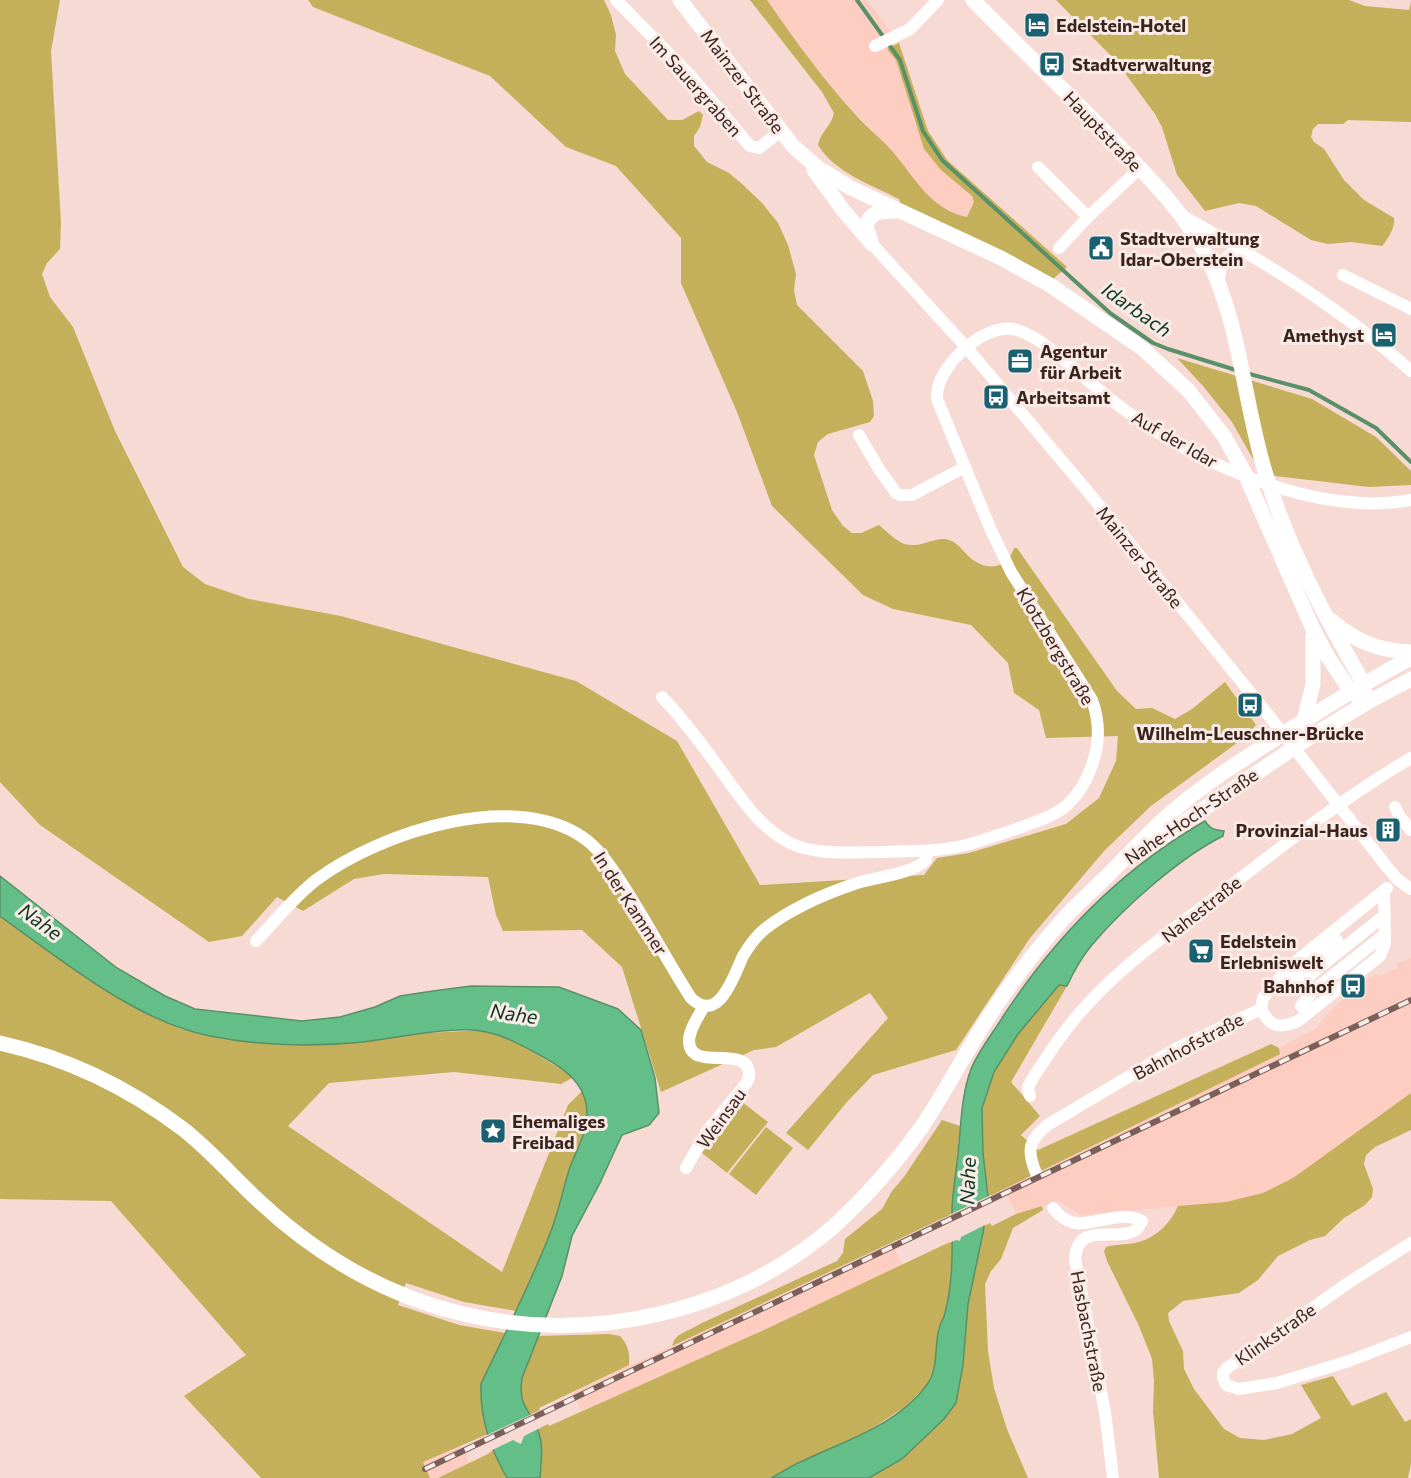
<svg xmlns="http://www.w3.org/2000/svg" width="1411" height="1478" font-family="Commissioner,sans-serif">
<rect width="100%" height="100%" fill="#f7dad3"/>
<g fill="#fccdc0">
<polygon points="767,0 867,0 899,43 887,49 896,60 915,125 941,170 972,196 974,202 967,217 955,215 931,200 907,171 893,152 842,99 801,49"/>
<polygon points="1411,958 1411,1093 1293,1178 1263,1194 1226,1202 1081,1215 1059,1201 1016,1214 1004,1189 1280,1054 1279,1048 1317,1028 1329,1012 1364,980 1378,974 1379,977 1398,968 1397,964"/>
<polygon points="892,1243 903,1265 708,1356 581,1411 573,1392"/>
<polygon points="461,1445 469,1463 438,1478 430,1478 422,1462"/>
</g>
<g fill="#c4af5a">
<path d="M0 0H60L51 51 61 223 60 249 47 263 42 274 50 297 73 327 115 431 183 567 205 584 249 599 341 616 576 681 677 741 760 885 924 875 937 858 969 853 1066 824 1099 798 1116 761 1118 736 1046 738 1039 710 1014 693 1008 663 971 625 893 609 863 595 772 506 737 412 681 283V238L616 166 566 147 490 76 313 7 308 0H604L611 15 616 35 615 51 625 74 668 120H682L699 111 703 115 700 127 694 136V146L707 162 729 173 741 183 762 203 778 223 788 245 796 274 794 290 797 305 863 371 873 401 874 416 870 422 828 434 818 442 814 455 832 510 843 526 852 533H861L879 525C886 531 894 539 902 543 920 551 937 533 952 541 960 545 966 555 973 560 990 572 1008 567 1014 548H1017L1117 691 1136 709 1152 708 1175 719 1192 709 1225 682 1256 725 1245 737 1151 806 1105 850 1030 938 956 1050 873 1075 846 1103 808 1150 786 1133 888 1018 870 993 776 1047 754 1050 661 1092 622 967 582 930 503 931 496 915 488 877 384 874 354 879 303 911 277 897 242 936 209 942 40 825 0 782Z"/>
<path d="M750 0H767C794 39 822 78 854 113 866 127 881 138 893 152 915 178 931 210 967 217L974 202 972 196 941 170 924 149 896 60 887 49 899 43 928 131 947 160 1067 267 1053 279 901 205 899 199C872 185 835 173 818 145 821 131 831 127 834 113L822 92Z"/>
<path d="M1056 0H1349L1365 6 1409 10 1411 1V122L1348 120 1343 124H1318L1313 129 1311 137 1314 142 1324 149 1344 180 1364 200 1394 218C1395 228 1388 239 1382 246L1351 242 1328 244 1311 240 1256 206 1239 203 1205 211 1177 175 1162 127 1155 114 1116 61Z"/>
<polygon points="1177,358 1312,399 1376,437 1411,471 1411,485 1369,487 1275,476 1253,459 1232,422 1203,386"/>
<polygon points="0,916 89,980 180,1029 211,1036 252,1042 484,1030 509,1038 574,1077 561,1084 454,1072 329,1083 288,1126 502,1272 568,1105 582,1091 586,1100 587,1119 585,1135 571,1166 552,1230 516,1311 464,1302 406,1283 398,1305 459,1325 505,1333 481,1384 488,1434 423,1462 430,1478 261,1478 184,1396 246,1355 111,1201 0,1199"/>
<path d="M1059 985 1067 986 1011 1082 1040 1116 1021 1135 1038 1150 1271 1044 1279 1048 1280 1054 988 1197C986 1168 979 1138 982 1109 987 1067 1030 1015 1059 985Z"/>
<path d="M1411 1093V1130L1375 1147 1366 1155 1364 1164 1373 1189 1372 1197 1365 1205 1344 1218 1325 1236 1310 1240 1278 1256 1258 1280 1239 1293 1183 1301 1168 1313 1169 1321 1183 1351 1184 1369 1194 1389 1224 1429 1240 1438 1264 1440 1292 1434 1321 1418 1301 1385 1333 1376 1352 1406 1386 1392 1405 1422 1411 1419V1463L1408 1478H1159L1153 1411 1154 1381 1152 1359 1139 1326 1107 1261 1104 1251 1106 1247C1115 1244 1125 1245 1135 1243 1155 1239 1170 1224 1178 1206L1226 1202 1263 1193 1293 1178Z"/>
<polygon points="742,1102 768,1122 727,1173 702,1153"/>
<polygon points="942,1120 960,1126 952,1214 672,1346 674,1340 679,1335 702,1323 837,1261 843,1253 845,1239 882,1209 892,1191 904,1177"/>
<polygon points="766,1127 793,1148 756,1195 729,1174"/>
<polygon points="1042,1206 1043,1210 1013,1228 1001,1259 991,1271 985,1284 988,1351 994,1388 1007,1429 1028,1478 869,1478 902,1459 963,1365 968,1304 984,1226 990,1223 992,1226 1016,1214"/>
<polygon points="952,1241 950,1288 945,1314 938,1330 937,1360 927,1385 906,1406 876,1426 836,1447 806,1459 771,1478 540,1478 542,1460 538,1429 548,1424 549,1426 764,1330"/>
<path d="M609 1334 620 1336C628 1345 630 1352 629 1365L539 1408 540 1410 529 1415 520 1393 522 1378 537 1336Z"/>
<polygon points="493,1450 507,1478 438,1478 488,1454"/>
</g>
<g fill="#64be88" stroke="#589068" stroke-width="1.5">
<path d="M1205 821C1210 829 1215 830 1224 831L1223 836C1179 858 1123 908 1091 946 1082 957 1073 973 1067 986L1059 985 1018 1034 994 1072 982 1108 983 1153 988 1197 983 1233 968 1304 963 1365 956 1403 944 1419 902 1459 869 1478H771C782 1472 794 1464 807 1459 847 1440 898 1424 926 1386 939 1369 934 1348 939 1329 940 1324 944 1318 945 1313 954 1279 952 1243 952 1208 953 1190 956 1172 958 1154 961 1126 961 1096 971 1069 979 1050 993 1033 1004 1015 1056 936 1123 868 1205 821Z"/>
<path d="M0 876 117 968 165 996 195 1009 302 1021 340 1017 375 1007 400 996 433 991 471 986 559 987 618 1009 641 1030 655 1078 659 1113 649 1125 622 1135 600 1183 572 1236 562 1276 522 1378C518 1407 529 1407 538 1431 544 1445 541 1463 540 1478H507C490 1448 480 1419 481 1384 505 1333 531 1283 551 1231 559 1211 563 1188 570 1167 579 1144 592 1125 585 1099 578 1075 554 1063 534 1052 509 1038 487 1028 458 1030 426 1031 394 1038 363 1042 312 1047 260 1046 210 1036 137 1022 60 959 0 916Z"/>
</g>
<g fill="#f7dad3">
<polygon points="991,1195 987,1224 961,1237 960,1241 956,1240 949,1243 949,1215"/>
<polygon points="532,1414 540,1428 524,1436 521,1444 513,1440 490,1451 485,1436"/>
</g>
<g fill="none" stroke-linecap="round" stroke-linejoin="round">
<g stroke="#589068" stroke-width="4">
<polyline points="857,0 900,60 923,131 942,160 1110,313 1153,343 1168,349 1239,371"/>
<polyline points="1246,373 1309,390 1376,428 1411,462"/>
</g>
<g stroke="#fff" stroke-width="12">
<polyline points="616,0 689,74 750,146 759,148 781,131"/>
<polyline points="875,46 910,29 938,0"/>
<polyline points="1038,167 1088,217"/>
<path d="M1181 215C1263 261 1341 308 1411 371"/>
<polyline points="872,244 967,348 1089,493 1266,712 1387,867 1397,879 1411,889"/>
<polyline points="1059,248 1088,217 1140,168"/>
<polyline points="1343,275 1411,309"/>
<path d="M1219 284C1219 267 1222 253 1242 251"/>
<polyline points="859,435 879,469 896,493 900,495 912,495 965,467"/>
<path d="M662 697C683 719 701 743 719 768 740 796 758 827 790 843 817 856 851 852 880 852 909 851 938 852 966 845 985 840 1004 833 1022 827 1037 821 1055 816 1067 805 1079 794 1088 778 1093 762 1100 741 1100 722 1092 700L1011 572 990 528 937 399C934 368 986 320 1017 330 1037 336 1054 352 1070 365 1088 381 1107 397 1126 411 1199 465 1320 517 1411 500"/>
<polyline points="1395,807 1400,817 1411,830"/>
<path d="M256 941C276 920 293 898 316 880 380 832 520 786 589 842 603 854 613 870 623 885 647 922 667 961 691 998 719 1025 734 975 743 956 749 946 757 935 766 928 792 908 827 893 857 883 876 877 913 874 926 860L927 851"/>
<polyline points="1292,976 1337,940"/>
<polyline points="1297,988 1316,970 1385,915"/>
<polyline points="1301,1006 1312,992 1385,934"/>
<path d="M1261 1009C1270 1027 1279 1029 1298 1021L1380 956 1385 943 1384 891"/>
<polyline points="1261,1009 1263,998 1289,967 1387,888"/>
<path d="M1030 1096 1028 1087 1033 1078C1044 1061 1056 1042 1069 1026 1113 969 1177 927 1233 884 1291 839 1348 795 1411 758"/>
<path d="M686 1168 707 1131 745 1085C748 1081 750 1077 749 1072 745 1044 690 1073 689 1041 689 1029 699 1016 704 1006"/>
<path d="M1036 1173C1026 1149 1029 1140 1049 1124L1177 1048 1261 1009"/>
<path d="M1053 1208C1074 1236 1096 1217 1124 1217 1130 1216 1137 1219 1142 1221 1140 1224 1139 1227 1137 1229 1117 1244 1078 1219 1075 1259L1105 1412 1113 1478"/>
<polyline points="1411,1243 1351,1281 1227,1368 1223,1373 1223,1378 1226,1385 1239,1389 1277,1383 1349,1361 1411,1337"/>
</g>
<g stroke="#fff" stroke-width="15">
<polyline points="680,0 793,146 818,168 851,188 1001,258 1050,285 1142,348 1188,390 1224,436 1245,474 1312,627 1328,657 1351,692 1366,703"/>
<path d="M973 0C1020 48 1070 95 1117 144 1149 178 1183 211 1205 253 1241 323 1243 401 1266 475 1289 550 1325 617 1364 684L1365 694"/>
<polyline points="814,170 843,210 872,244"/>
<path d="M871 241 866 227C869 211 882 211 896 211"/>
<path d="M1332 621C1356 642 1380 651 1411 652"/>
<polyline points="1304,721 1313,684 1313,636"/>
<polyline points="1137,854 1307,739 1366,703 1411,679"/>
<path d="M0 1043C67 1058 129 1088 183 1129 211 1151 234 1178 260 1202 317 1255 383 1294 459 1313 587 1345 732 1314 833 1227 866 1197 895 1164 921 1128 938 1103 952 1077 967 1052 995 1004 1028 958 1066 916 1082 899 1100 884 1116 867 1135 848 1153 828 1173 811 1209 780 1250 755 1289 730 1329 705 1369 680 1411 658"/>
</g>
<defs>
<polyline id="rail" points="425,1469 1411,1000"/>
</defs>
<use href="#rail" stroke="#7a6059" stroke-width="6"/>
<use href="#rail" stroke="#f9ebe7" stroke-width="4" stroke-dasharray="11" stroke-linecap="butt"/>
</g>
<defs>
<symbol id="hotel-square" viewBox="-11 -11 22 22"><rect x="-9" y="-9" width="18" height="18" rx="4" fill="#196070" stroke="#f9ebe7"/><path d="M-6-4.5h1.5V1H6V5H4.5V3h-9V5H-6ZM-4 0a1.8 1.8 0 1 1 3.6 0ZM.5 0V-2.5h3Q6-2.5 6 0Z" fill="#fff"/></symbol>
<symbol id="bus-square" viewBox="-11 -11 22 22"><rect x="-9" y="-9" width="18" height="18" rx="4" fill="#196070" stroke="#f9ebe7"/><path d="M-5-6H5V4H4V6H2V4H-2V6H-4V4H-5ZM-3.5-4V0h7V-4ZM-3.5 1.2v1.5H-2V1.2ZM2 1.2v1.5H3.5V1.2Z" fill="#fff"/></symbol>
<symbol id="civic-square" viewBox="-11 -11 22 22"><rect x="-9" y="-9" width="18" height="18" rx="4" fill="#196070" stroke="#f9ebe7"/><path d="M-.6-6.5H3V-4.5H.6V-3L4-1V1h2V6H-6V1h2V-1L-.6-3ZM-1.2 2.5V6h2.4V2.5Z" fill="#fff"/></symbol>
<symbol id="office-square" viewBox="-11 -11 22 22"><rect x="-9" y="-9" width="18" height="18" rx="4" fill="#196070" stroke="#f9ebe7"/><path d="M-6-3h4V-5.5h4V-3h4V5H-6ZM-1-4.5V-3h2v-1.5ZM-6 0V1H6V0Z" fill="#fff"/></symbol>
<symbol id="building-square" viewBox="-11 -11 22 22"><rect x="-9" y="-9" width="18" height="18" rx="4" fill="#196070" stroke="#f9ebe7"/><path d="M-4-6H4V6H1V3H-1V6H-4ZM-2.5-4.3h1.7v1.8h-1.7ZM.8-4.3h1.7v1.8H.8ZM-2.5-1h1.7V.8h-1.7ZM.8-1h1.7V.8H.8Z" fill="#fff"/></symbol>
<symbol id="supermarket-square" viewBox="-11 -11 22 22"><rect x="-9" y="-9" width="18" height="18" rx="4" fill="#196070" stroke="#f9ebe7"/><path d="M-6-5.5h2.5l.6 2H6L4.5 2H-2.5L-4.4-4H-6ZM-1.5 3.2a1.3 1.3 0 1 0 .1 0ZM3 3.2a1.3 1.3 0 1 0 .1 0Z" fill="#fff"/></symbol>
<symbol id="sight-square" viewBox="-11 -11 22 22"><rect x="-9" y="-9" width="18" height="18" rx="4" fill="#196070" stroke="#f9ebe7"/><path d="M0-6L1.8-2.2L6-1.7L2.9 1.2L3.7 5.4L0 3.3L-3.7 5.4L-2.9 1.2L-6-1.7L-1.8-2.2Z" fill="#fff"/></symbol>
</defs>
<g fill-rule="evenodd">
<use href="#hotel-square" x="1022" y="10" width="30" height="30"/>
<use href="#bus-square" x="1037" y="49" width="30" height="30"/>
<use href="#civic-square" x="1086" y="233" width="30" height="30"/>
<use href="#hotel-square" x="1369" y="320" width="30" height="30"/>
<use href="#office-square" x="1005" y="346" width="30" height="30"/>
<use href="#bus-square" x="981" y="382" width="30" height="30"/>
<use href="#bus-square" x="1235" y="690" width="30" height="30"/>
<use href="#building-square" x="1373" y="815" width="30" height="30"/>
<use href="#supermarket-square" x="1186" y="936" width="30" height="30"/>
<use href="#bus-square" x="1338" y="971" width="30" height="30"/>
<use href="#sight-square" x="478" y="1116" width="30" height="30"/>
</g>
<g text-anchor="middle" dominant-baseline="central" stroke-width="6" stroke-linejoin="round" paint-order="stroke">
<g font-size="18" font-weight="bold" fill="#3c231c" stroke="#f9ebe7" text-anchor="start">
<text x="1056" y="25">Edelstein-Hotel</text>
<text x="1072" y="64">Stadtverwaltung</text>
<text x="1120" y="238">Stadtverwaltung<tspan x="1120" dy="21">Idar-Oberstein</tspan></text>
<text x="1364" y="335" text-anchor="end">Amethyst</text>
<text x="1040" y="351">Agentur<tspan x="1040" dy="21">für Arbeit</tspan></text>
<text x="1016" y="397">Arbeitsamt</text>
<text x="1250" y="733" text-anchor="middle">Wilhelm-Leuschner-Brücke</text>
<text x="1368" y="830" text-anchor="end">Provinzial-Haus</text>
<text x="1220" y="941">Edelstein<tspan x="1220" dy="21">Erlebniswelt</tspan></text>
<text x="1334" y="986" text-anchor="end">Bahnhof</text>
<text x="512" y="1121">Ehemaliges<tspan x="512" dy="21">Freibad</tspan></text>
</g>
<g font-size="18" fill="#3c231c" stroke="#f9ebe7">
<text transform="translate(743 81) rotate(53)">Mainzer Straße</text>
<text transform="translate(696 86) rotate(48)">Im Sauergraben</text>
<text transform="translate(1103 131) rotate(46)">Hauptstraße</text>
<text transform="translate(1175 439) rotate(30)">Auf der Idar</text>
<text transform="translate(1140 557) rotate(51)">Mainzer Straße</text>
<text transform="translate(1056 646) rotate(59)">Klotzbergstraße</text>
<text transform="translate(1191 816) rotate(-34)">Nahe-Hoch-Straße</text>
<text transform="translate(631 903) rotate(57)">In der Kammer</text>
<text transform="translate(1201 909) rotate(-38)">Nahestraße</text>
<text transform="translate(1188 1046) rotate(-28)">Bahnhofstraße</text>
<text transform="translate(721 1118) rotate(-54)">Weinsau</text>
<text transform="translate(1089 1331) rotate(79)">Hasbachstraße</text>
<text transform="translate(1275 1334) rotate(-35)">Klinkstraße</text>
</g>
<g font-size="20" font-style="italic" fill="#0f3621" stroke="#f9ebe7">
<text transform="translate(1137 309) rotate(35)">Idarbach</text>
<text transform="translate(41 921) rotate(36)">Nahe</text>
<text transform="translate(514 1013) rotate(8)">Nahe</text>
<text transform="translate(967 1181) rotate(-88)">Nahe</text>
</g>
</g>
</svg>
